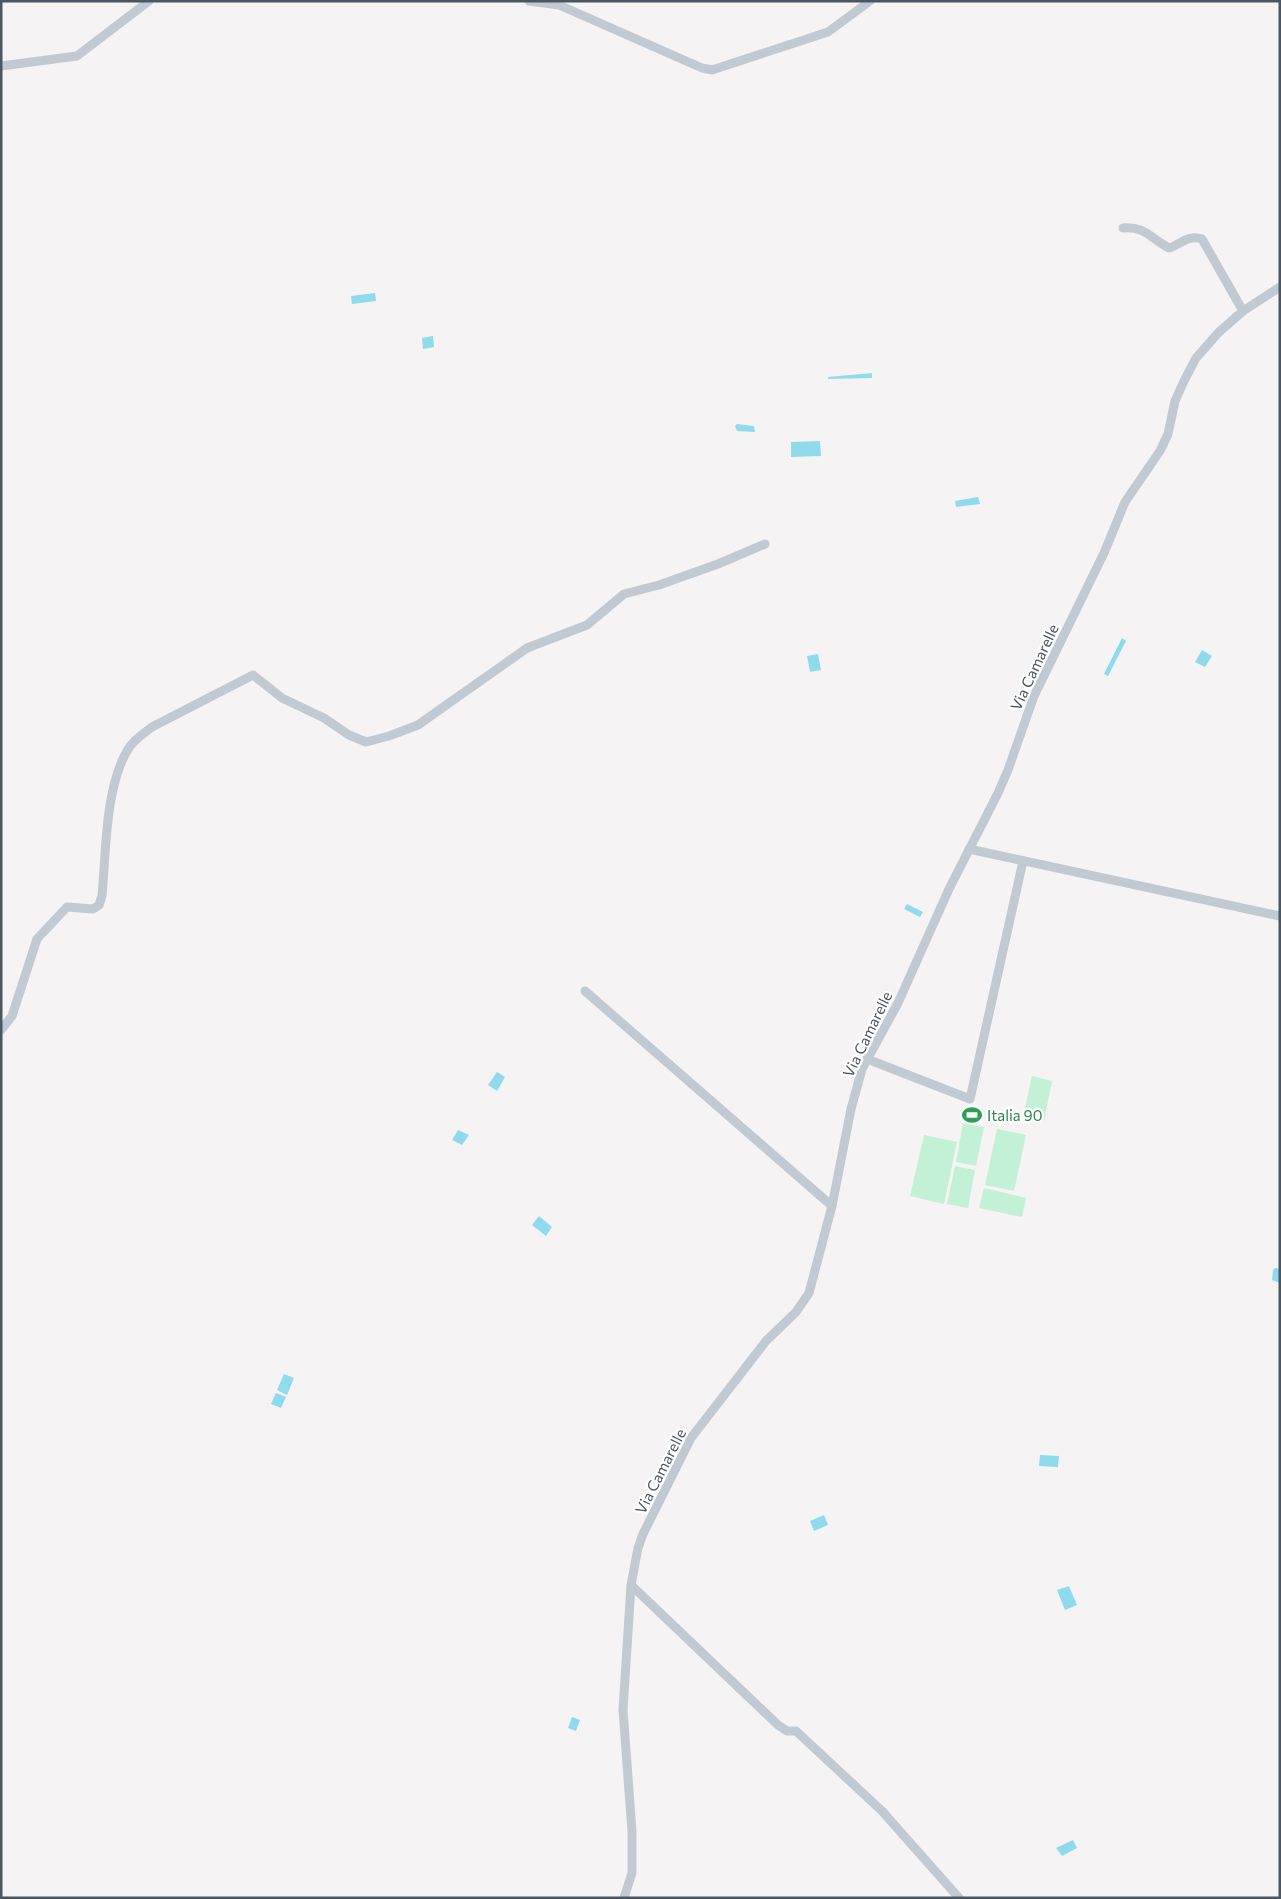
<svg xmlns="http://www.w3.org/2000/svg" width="1281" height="1899" font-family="Commissioner,sans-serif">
<rect width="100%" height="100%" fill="#f5f3f3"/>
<g fill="#c3f1d5">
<polygon points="1032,1076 1052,1081 1044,1121 1023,1117"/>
<polygon points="963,1123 984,1127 976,1166 956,1162"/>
<polygon points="997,1129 1026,1135 1014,1191 985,1185"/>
<polygon points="924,1135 957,1142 944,1204 910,1196"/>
<polygon points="955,1166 975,1170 968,1208 947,1204"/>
<polygon points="984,1188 1026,1198 1022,1217 979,1208"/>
</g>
<g fill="#90daee">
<polygon points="375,293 376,301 352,304 351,296"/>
<polygon points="433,336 434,347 423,349 422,338"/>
<polygon points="872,373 872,378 828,379 828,377"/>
<polygon points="737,424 754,426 755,432 737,431 735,426"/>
<polygon points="820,441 821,456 791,457 791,442"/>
<polygon points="978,497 980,504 956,507 955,501"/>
<polygon points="1122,638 1126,641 1108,676 1104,674"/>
<polygon points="1202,650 1212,656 1205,667 1195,662"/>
<polygon points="818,654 821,670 810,672 807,656"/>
<polygon points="907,904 923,912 920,917 904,909"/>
<polygon points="497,1072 505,1077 497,1091 488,1085"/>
<polygon points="458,1130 469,1135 462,1145 452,1140"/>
<polygon points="539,1216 552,1227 546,1236 532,1225"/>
<polygon points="1275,1268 1280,1269 1280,1283 1272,1280 1273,1270"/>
<polygon points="284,1374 294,1378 287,1395 277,1390"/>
<polygon points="276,1393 286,1397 281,1408 271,1404"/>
<polygon points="1040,1455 1059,1456 1058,1467 1039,1466"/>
<polygon points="824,1515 828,1525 814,1531 810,1521"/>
<polygon points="1069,1586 1077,1605 1065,1610 1057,1590"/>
<polygon points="572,1717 580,1720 576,1731 568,1728"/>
<polygon points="1073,1840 1077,1848 1062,1856 1056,1848"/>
</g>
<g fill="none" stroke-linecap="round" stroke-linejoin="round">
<g stroke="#c1cad2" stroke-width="9">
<polyline points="529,1 559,5 702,68 712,70 828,32 870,1"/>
<polyline points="1,66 77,56 149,1"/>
<path d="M1123 228C1146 226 1151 239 1169 248 1181 244 1189 234 1202 239L1243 311"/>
<polyline points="969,849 1280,916"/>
<polyline points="585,991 832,1206"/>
<path d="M1 1030 12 1016 37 939 67 907 93 909 99 905 102 896C106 853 105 789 127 751 132 741 143 734 152 727L253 675 282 698 324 718 349 735 366 742 389 736 418 725 527 648 587 625 624 594 659 585 718 564 765 544"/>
<polyline points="867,1059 970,1099 1023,861"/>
<polyline points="631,1585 778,1725 787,1731 796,1731 882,1811 959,1898"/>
<polyline points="624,1898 632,1873 632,1831 623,1710 631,1585 638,1548 643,1534 691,1438 766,1341 796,1312 809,1293 832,1206 851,1109 862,1069 898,1003 949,889 998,793 1008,770 1034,696 1104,553 1125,502 1160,451 1168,434 1175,401 1184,381 1196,358 1219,332 1243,311 1280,287"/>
</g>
</g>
<defs>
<symbol id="stadium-bare" viewBox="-9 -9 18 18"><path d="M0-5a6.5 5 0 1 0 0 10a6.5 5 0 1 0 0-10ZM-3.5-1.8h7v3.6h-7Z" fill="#2e9e5b" stroke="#fff" stroke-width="2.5" paint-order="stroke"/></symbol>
</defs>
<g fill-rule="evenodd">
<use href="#stadium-bare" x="958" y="1101" width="28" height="28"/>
</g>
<g text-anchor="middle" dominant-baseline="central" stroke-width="4.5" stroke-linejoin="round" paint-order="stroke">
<g font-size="15" fill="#4a5661" stroke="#fff">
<text transform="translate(1034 667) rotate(-65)">Via Camarelle</text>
<text transform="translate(867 1034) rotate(-64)">Via Camarelle</text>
<text transform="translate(660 1471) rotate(-63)">Via Camarelle</text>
</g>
<g font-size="15" fill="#27864d" stroke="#fff" text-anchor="start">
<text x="987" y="1115">Italia 90</text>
</g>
</g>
<rect width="1281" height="1899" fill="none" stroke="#4a5661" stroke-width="5"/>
</svg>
